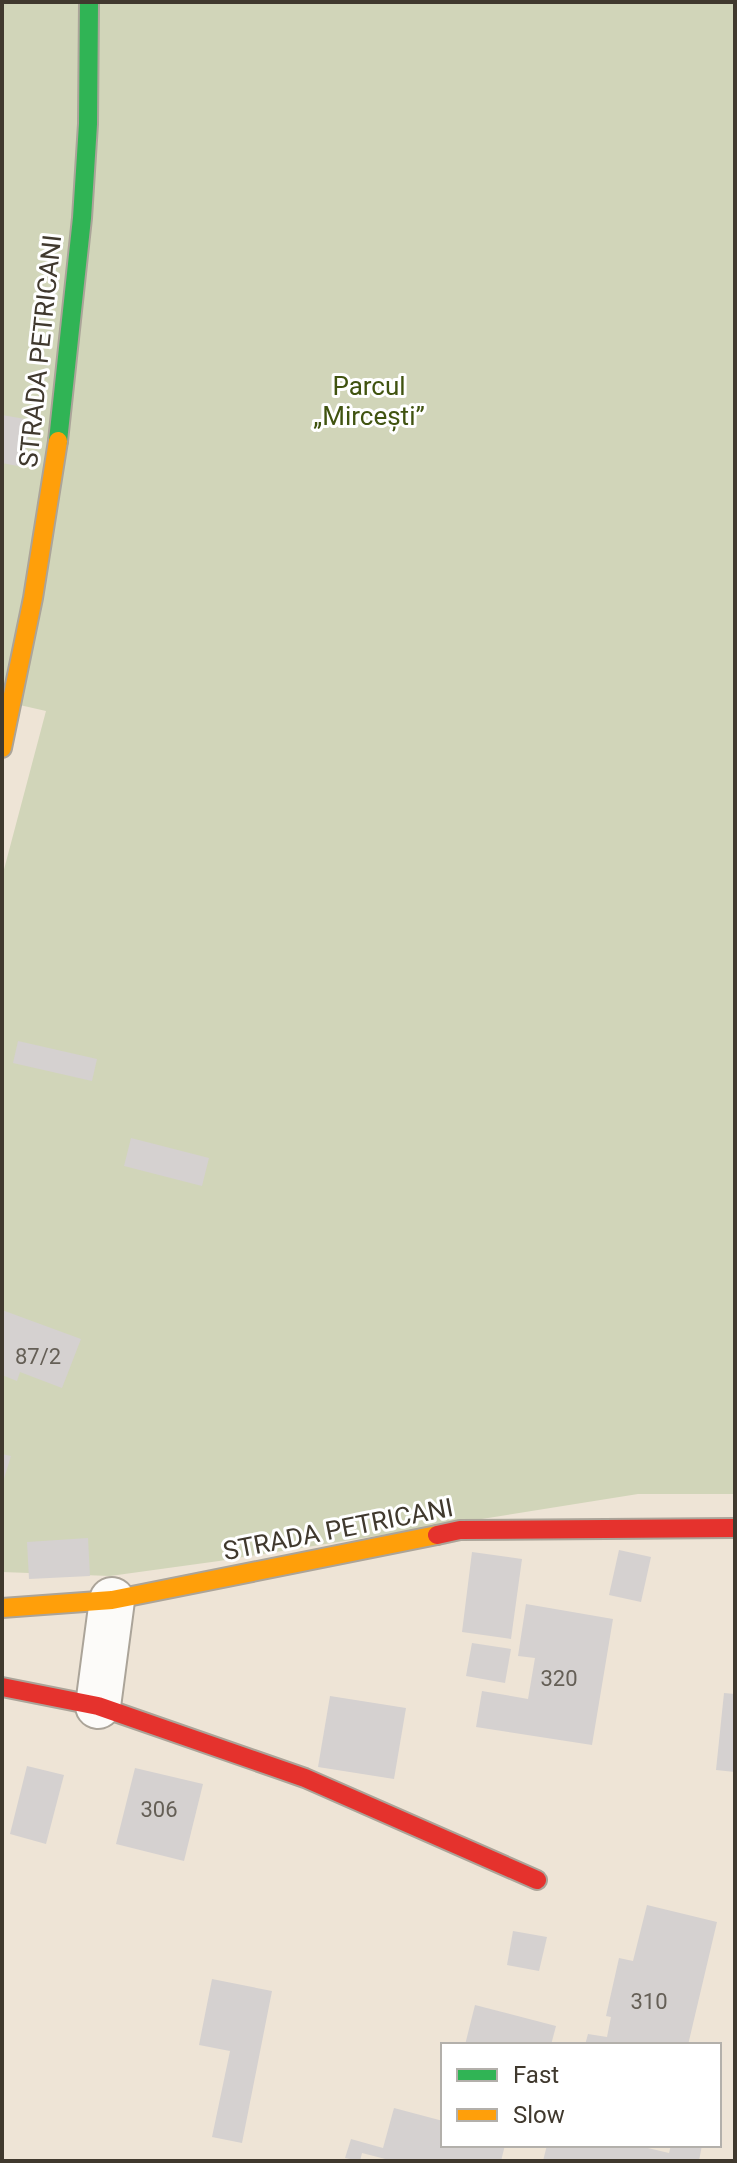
<svg xmlns="http://www.w3.org/2000/svg" width="737" height="2163" font-family="Roboto,sans-serif">
<rect width="100%" height="100%" fill="#eee4d6"/>
<polygon fill="#d1d5b9" points="2,2 735,2 735,1494 638,1494 219,1561 110,1576 2,1572 2,877 46,711 2,701"/>
<g fill="#d5d1d0">
<polygon points="2,415 31,420 23,467 2,463"/>
<polygon points="18,1041 97,1059 92,1081 13,1063"/>
<polygon points="131,1138 209,1158 202,1186 124,1166"/>
<polygon points="2,1310 81,1339 62,1388 20,1372 17,1381 2,1375"/>
<polygon points="2,1454 11,1456 3,1482 2,1482"/>
<polygon points="88,1538 90,1576 29,1579 27,1542"/>
<polygon points="619,1550 651,1557 641,1602 609,1595"/>
<polygon points="472,1552 522,1559 511,1639 462,1632"/>
<polygon points="526,1604 613,1619 592,1745 476,1727 482,1691 528,1699 535,1658 518,1656"/>
<polygon points="472,1643 511,1649 505,1683 466,1676"/>
<polygon points="724,1693 735,1694 735,1772 716,1770"/>
<polygon points="330,1696 406,1708 394,1779 318,1767"/>
<polygon points="27,1766 64,1775 46,1844 10,1834"/>
<polygon points="135,1768 203,1784 184,1861 116,1844"/>
<polygon points="647,1905 717,1922 688,2045 585,2045 588,2034 607,2037 611,2017 606,2016 619,1958 633,1961"/>
<polygon points="513,1931 547,1937 539,1971 507,1965"/>
<polygon points="212,1979 272,1991 242,2143 212,2137 230,2051 199,2045"/>
<polygon points="475,2005 556,2026 551,2045 465,2045"/>
<polygon points="394,2108 443,2121 443,2145 505,2145 501,2161 393,2161 362,2153 360,2161 345,2158 351,2139 383,2148"/>
<polygon points="547,2145 635,2145 669,2153 671,2145 702,2145 699,2161 543,2161"/>
</g>
<g fill="none" stroke-linecap="round" stroke-linejoin="round">
<defs>
<polyline id="street" points="98,1706 112,1600"/>
<polyline id="fast" points="58,441 82,218 88,124 89,2"/>
<g id="slow">
<polyline points="2,748 33,598 58,441"/>
<polyline points="2,1608 112,1600 437,1535"/>
</g>
<g id="jam">
<polyline points="437,1535 460,1530 735,1528"/>
<polyline points="2,1687 98,1706 305,1778 537,1880"/>
</g>
</defs>
<use href="#street" stroke="#aba499" stroke-width="48"/>
<use href="#fast" stroke="#aba499" stroke-width="22"/>
<use href="#slow" stroke="#aba499" stroke-width="22"/>
<use href="#jam" stroke="#aba499" stroke-width="22"/>
<use href="#street" stroke="#fcfbf9" stroke-width="44"/>
<use href="#fast" stroke="#30b455" stroke-width="18"/>
<use href="#slow" stroke="#ff9f0a" stroke-width="18"/>
<use href="#jam" stroke="#e5322d" stroke-width="18"/>
</g>
<g text-anchor="middle" dominant-baseline="central" stroke-width="6" stroke-linejoin="round" paint-order="stroke">
<g font-size="22" fill="#655f56">
<text x="38" y="1356">87/2</text>
<text x="559" y="1678">320</text>
<text x="159" y="1809">306</text>
<text x="649" y="2001">310</text>
</g>
<g font-size="26" fill="#40392e" stroke="#fff">
<text transform="translate(40 351) rotate(-84)">STRADA PETRICANI</text>
<text transform="translate(338 1529) rotate(-11)">STRADA PETRICANI</text>
</g>
<g font-size="26" fill="#405310" stroke="#fff">
<text x="369" y="386">Parcul<tspan x="369" dy="30">„Mircești”</tspan></text>
</g>
</g>
<rect width="737" height="2163" fill="none" stroke="#40392e" stroke-width="8"/>
<rect x="441" y="2043" width="280" height="104" fill="#ffffff" stroke="#b3b0ab" stroke-width="2"/>
<rect x="457" y="2069" width="40" height="12" fill="#30b455" stroke="#b3b0ab" stroke-width="2"/>
<text x="513" y="2083" font-size="24" fill="#40392e">Fast</text>
<rect x="457" y="2109" width="40" height="12" fill="#ff9f0a" stroke="#b3b0ab" stroke-width="2"/>
<text x="513" y="2123" font-size="24" fill="#40392e">Slow</text>
</svg>
